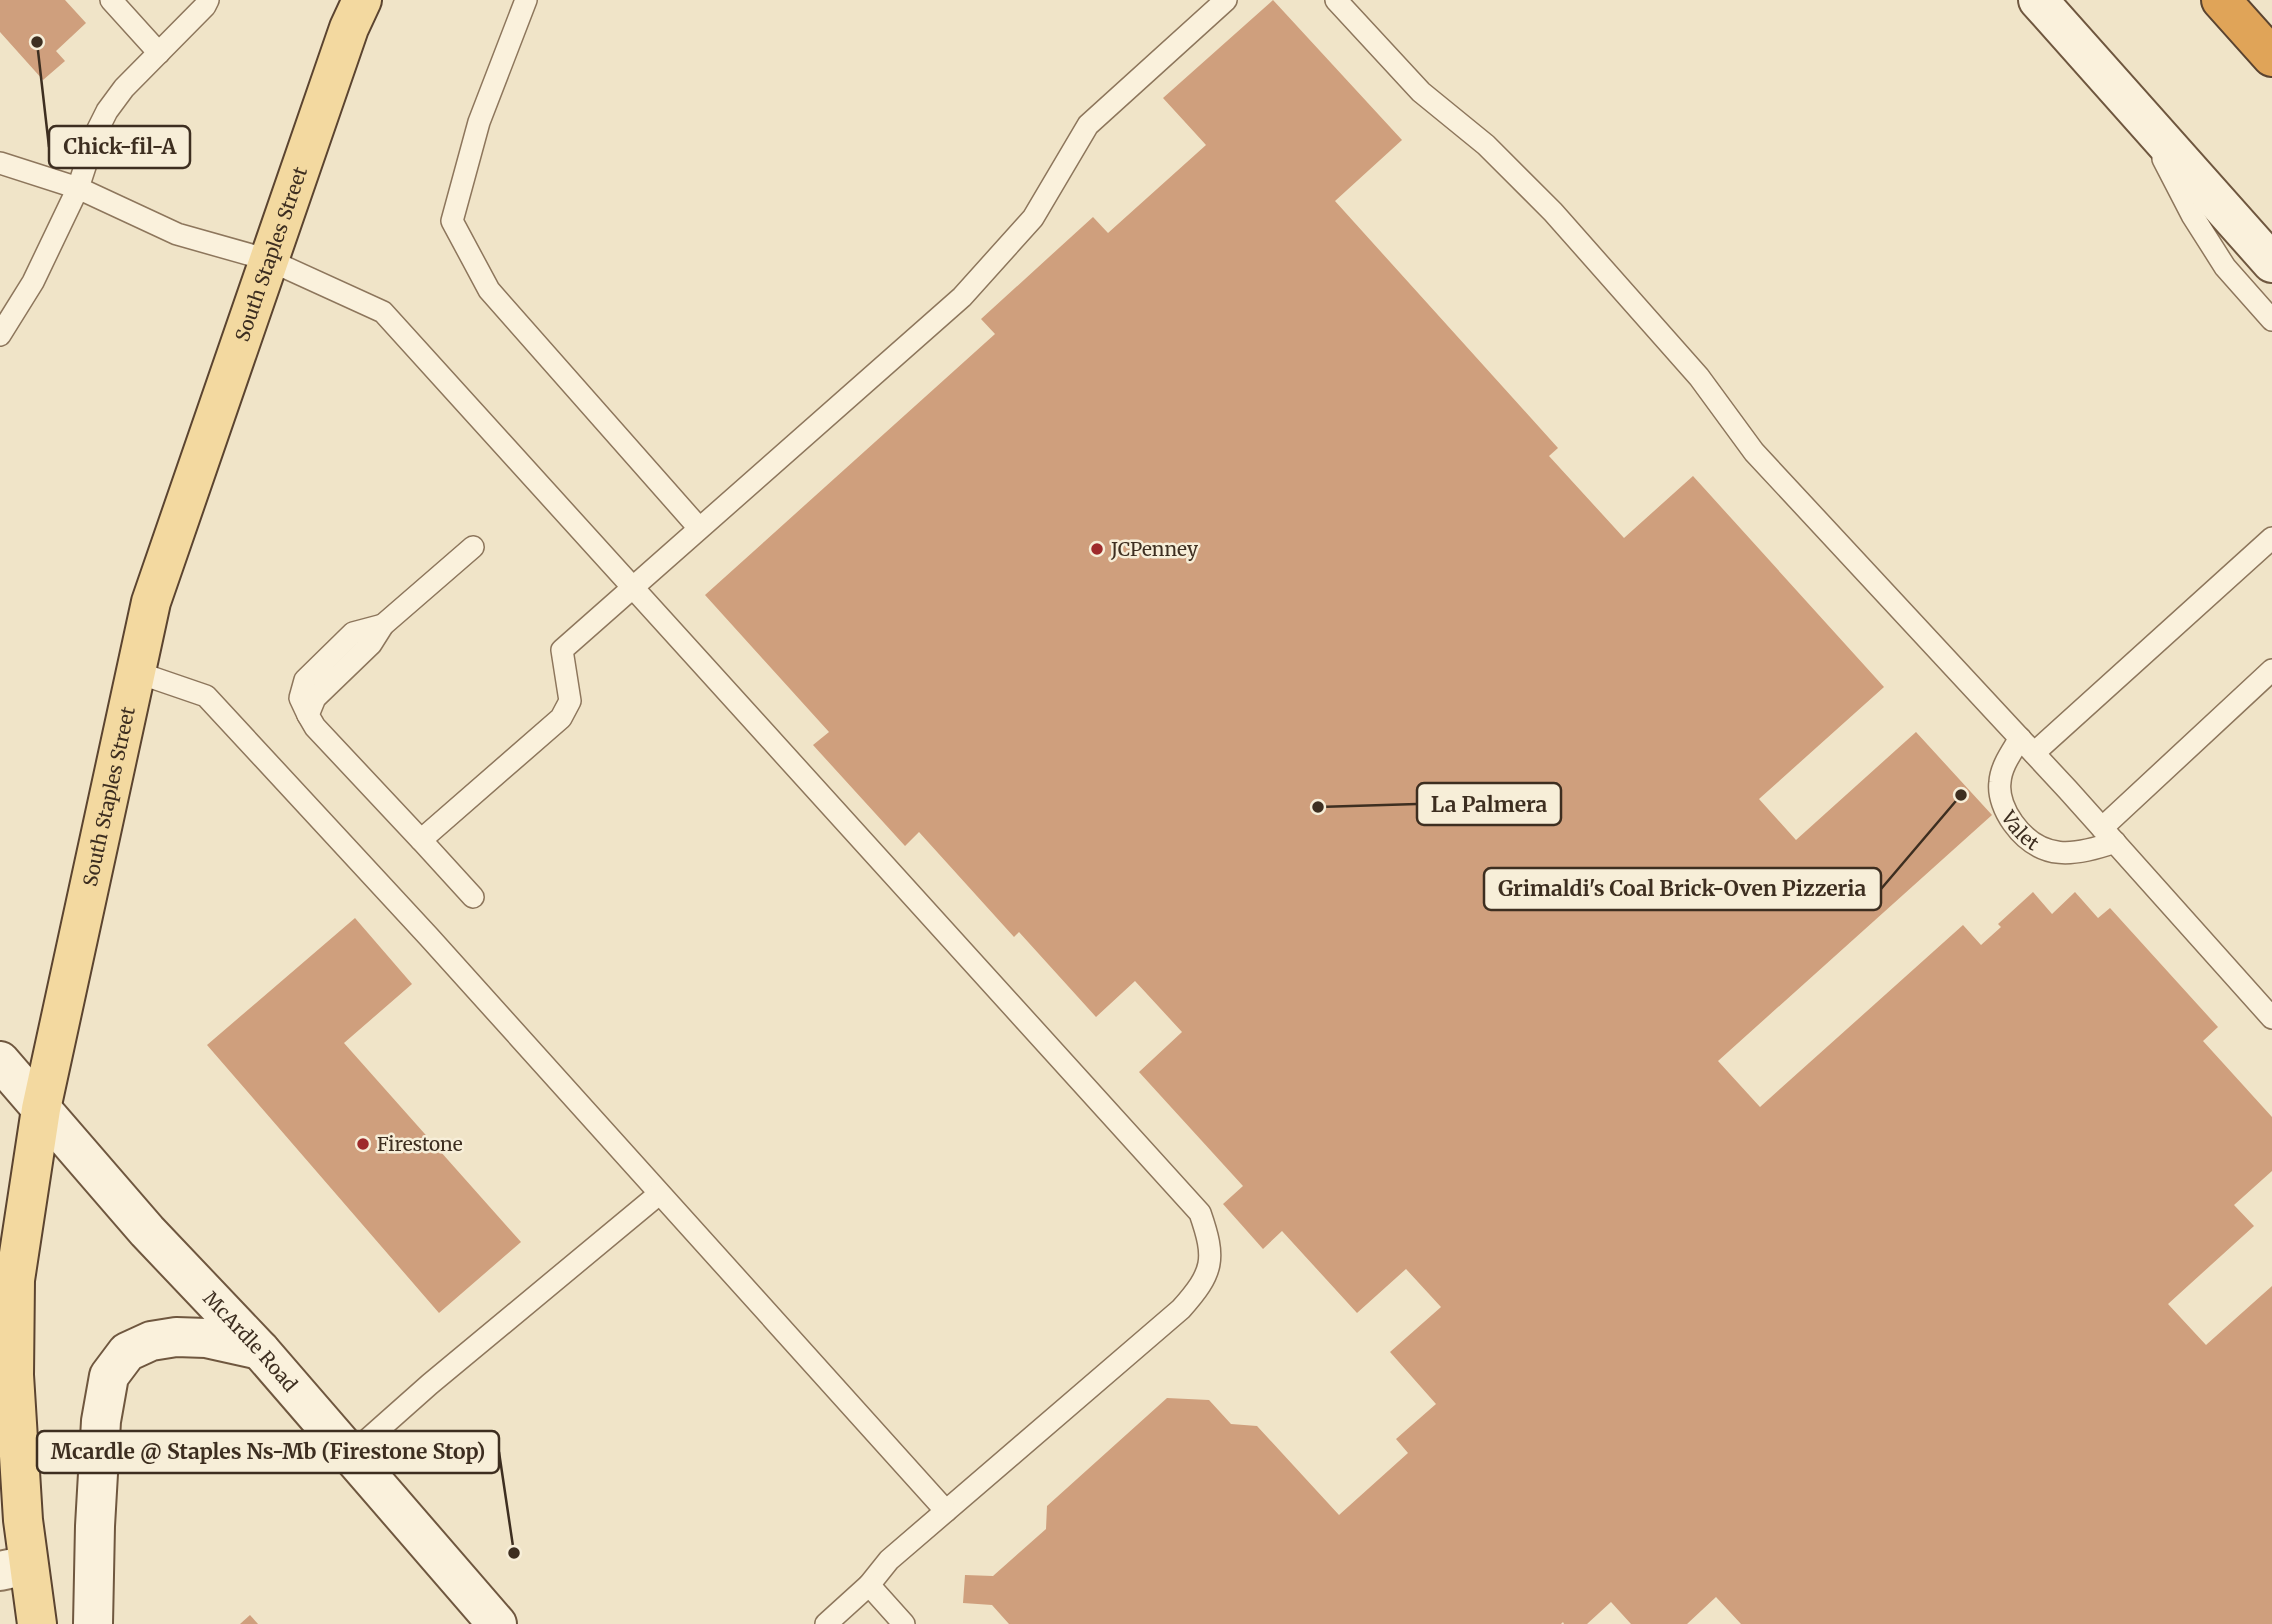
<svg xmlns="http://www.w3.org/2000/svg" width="2272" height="1624" font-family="Merriweather,serif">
<rect width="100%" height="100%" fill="#f0e4c8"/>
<g fill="#cf9f7d">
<polygon points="0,0 65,0 86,23 56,51 65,61 43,80 0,32"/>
<polygon points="1273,0 1402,140 1335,201 1558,448 1549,456 1624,538 1693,476 1884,687 1759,799 1796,840 1916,732 1992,815 1718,1061 1760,1107 1963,925 1981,945 2001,927 1998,924 2033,892 2052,914 2075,892 2098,918 2110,908 2218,1027 2203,1041 2272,1117 2272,1171 2234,1205 2254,1226 2168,1304 2206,1345 2272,1286 2272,1624 1741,1624 1716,1597 1687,1624 1631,1624 1611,1602 1587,1624 1564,1624 1563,1622 1561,1624 1009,1624 992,1605 963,1603 965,1575 993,1576 1046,1529 1047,1506 1167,1398 1209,1400 1231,1424 1257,1426 1339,1515 1408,1453 1396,1439 1436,1404 1390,1352 1441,1307 1406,1269 1357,1313 1282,1231 1263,1249 1223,1204 1243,1186 1139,1072 1182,1032 1135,981 1096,1017 1019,932 1014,937 919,832 905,846 813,745 829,732 705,595 995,334 981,319 1093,217 1108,233 1206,145 1163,98"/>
<polygon points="355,918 412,984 344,1043 521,1242 439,1313 207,1045"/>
<polygon points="250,1615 258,1624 240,1624"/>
</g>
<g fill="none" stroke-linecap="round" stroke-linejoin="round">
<defs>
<g id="lane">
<polyline points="111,0 159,53"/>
<polyline points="526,0 479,122 452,221 489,290 699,528"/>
<polyline points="1336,0 1421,92 1486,145 1553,212 1699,377 1754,452 2068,790 2272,1018"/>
<polyline points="2163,159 2192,215 2225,267 2272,320"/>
<path d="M0 163 78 188 177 234 269 260 383 312 1200 1213C1216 1259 1214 1272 1181 1309L889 1560 869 1585 826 1624"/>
<polyline points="0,335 33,282 78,188 96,133 107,111 124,88 205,6 208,0"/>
<polyline points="136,672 206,696 429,937 946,1511"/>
<polyline points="308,715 300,698 305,680 353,633 383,625"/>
<path id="s1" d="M2020 738C2012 752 2001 766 2000 782 1998 796 2005 812 2013 823 2041 862 2075 856 2115 842"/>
<polyline points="2034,753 2272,538"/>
<polyline points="2102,828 2272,670"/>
<polyline points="421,840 315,727 308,715 315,698 371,644 383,625 473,547"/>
<polyline points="473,897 421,840 561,718 570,701 562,650 962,297 1033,218 1088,125 1226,0"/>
<polyline points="350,1455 430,1384 659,1194"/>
<polyline points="869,1585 904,1624"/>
</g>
<polyline id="street" points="0,1571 28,1565"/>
<g id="secondary">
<polyline points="2038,0 2272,263"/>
<path id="s2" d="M0 1061 147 1231 260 1350 497 1624"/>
<polyline points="93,1624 95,1526 101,1421 109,1376 127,1352 151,1341 176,1337 206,1338 260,1350"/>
</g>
<g id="primary">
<path id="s3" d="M37 1624 23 1520 14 1375 15 1280 41 1109 151 602 349 28 362 0"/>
</g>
<polyline id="highway" points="2221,0 2272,57"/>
</defs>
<use href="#lane" stroke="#8d765c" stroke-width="24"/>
<use href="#street" stroke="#8d765c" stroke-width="42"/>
<use href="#secondary" stroke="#6f573f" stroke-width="42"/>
<use href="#primary" stroke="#5b4430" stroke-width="42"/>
<use href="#highway" stroke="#5b4430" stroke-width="42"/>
<use href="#lane" stroke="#faf1dc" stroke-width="21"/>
<use href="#street" stroke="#faf1dc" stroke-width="38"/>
<use href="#secondary" stroke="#faf1dc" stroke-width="38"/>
<use href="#primary" stroke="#f3d9a0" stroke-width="38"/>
<use href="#highway" stroke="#e0a458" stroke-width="38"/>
</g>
<g fill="#9e2a2b" stroke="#f7eed8" stroke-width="2.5">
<circle cx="1097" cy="549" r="7"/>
<circle cx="363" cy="1144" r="7"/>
</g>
<g text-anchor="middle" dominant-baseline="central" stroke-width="5" stroke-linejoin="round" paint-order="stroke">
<g font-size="19" fill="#3d2e20" stroke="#f7eed8">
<text stroke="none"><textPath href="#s3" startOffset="1405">South Staples Street</textPath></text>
<text stroke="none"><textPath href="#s3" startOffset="838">South Staples Street</textPath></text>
<text stroke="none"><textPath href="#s1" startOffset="103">Valet</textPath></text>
<text stroke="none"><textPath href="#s2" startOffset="376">McArdle Road</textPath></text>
</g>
<g font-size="19" fill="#3d2e20" stroke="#f7eed8" text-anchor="start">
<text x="1111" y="549">JCPenney</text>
<text x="377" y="1144">Firestone</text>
</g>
</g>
<path fill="none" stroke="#3d2e20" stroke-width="2.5" d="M37 42L49 147M1318 807L1417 804M1961 795L1881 889M514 1553L499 1452"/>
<g fill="#3d2e20" stroke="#f7eed8" stroke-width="2.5">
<circle cx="37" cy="42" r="7"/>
<circle cx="1318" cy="807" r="7"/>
<circle cx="1961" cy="795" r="7"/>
<circle cx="514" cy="1553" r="7"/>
</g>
<g fill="#f7eed8" stroke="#3d2e20" stroke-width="2.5">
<rect x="49" y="126" width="141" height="42" rx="7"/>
<rect x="1417" y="783" width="144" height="42" rx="7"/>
<rect x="1484" y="868" width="397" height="42" rx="7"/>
<rect x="37" y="1431" width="462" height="42" rx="7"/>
</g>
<g font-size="21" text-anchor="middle" font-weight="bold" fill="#3d2e20">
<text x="120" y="154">Chick-fil-A</text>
<text x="1489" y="812">La Palmera</text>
<text x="1682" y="896">Grimaldi's Coal Brick-Oven Pizzeria</text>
<text x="268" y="1459">Mcardle @ Staples Ns-Mb (Firestone Stop)</text>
</g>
</svg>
